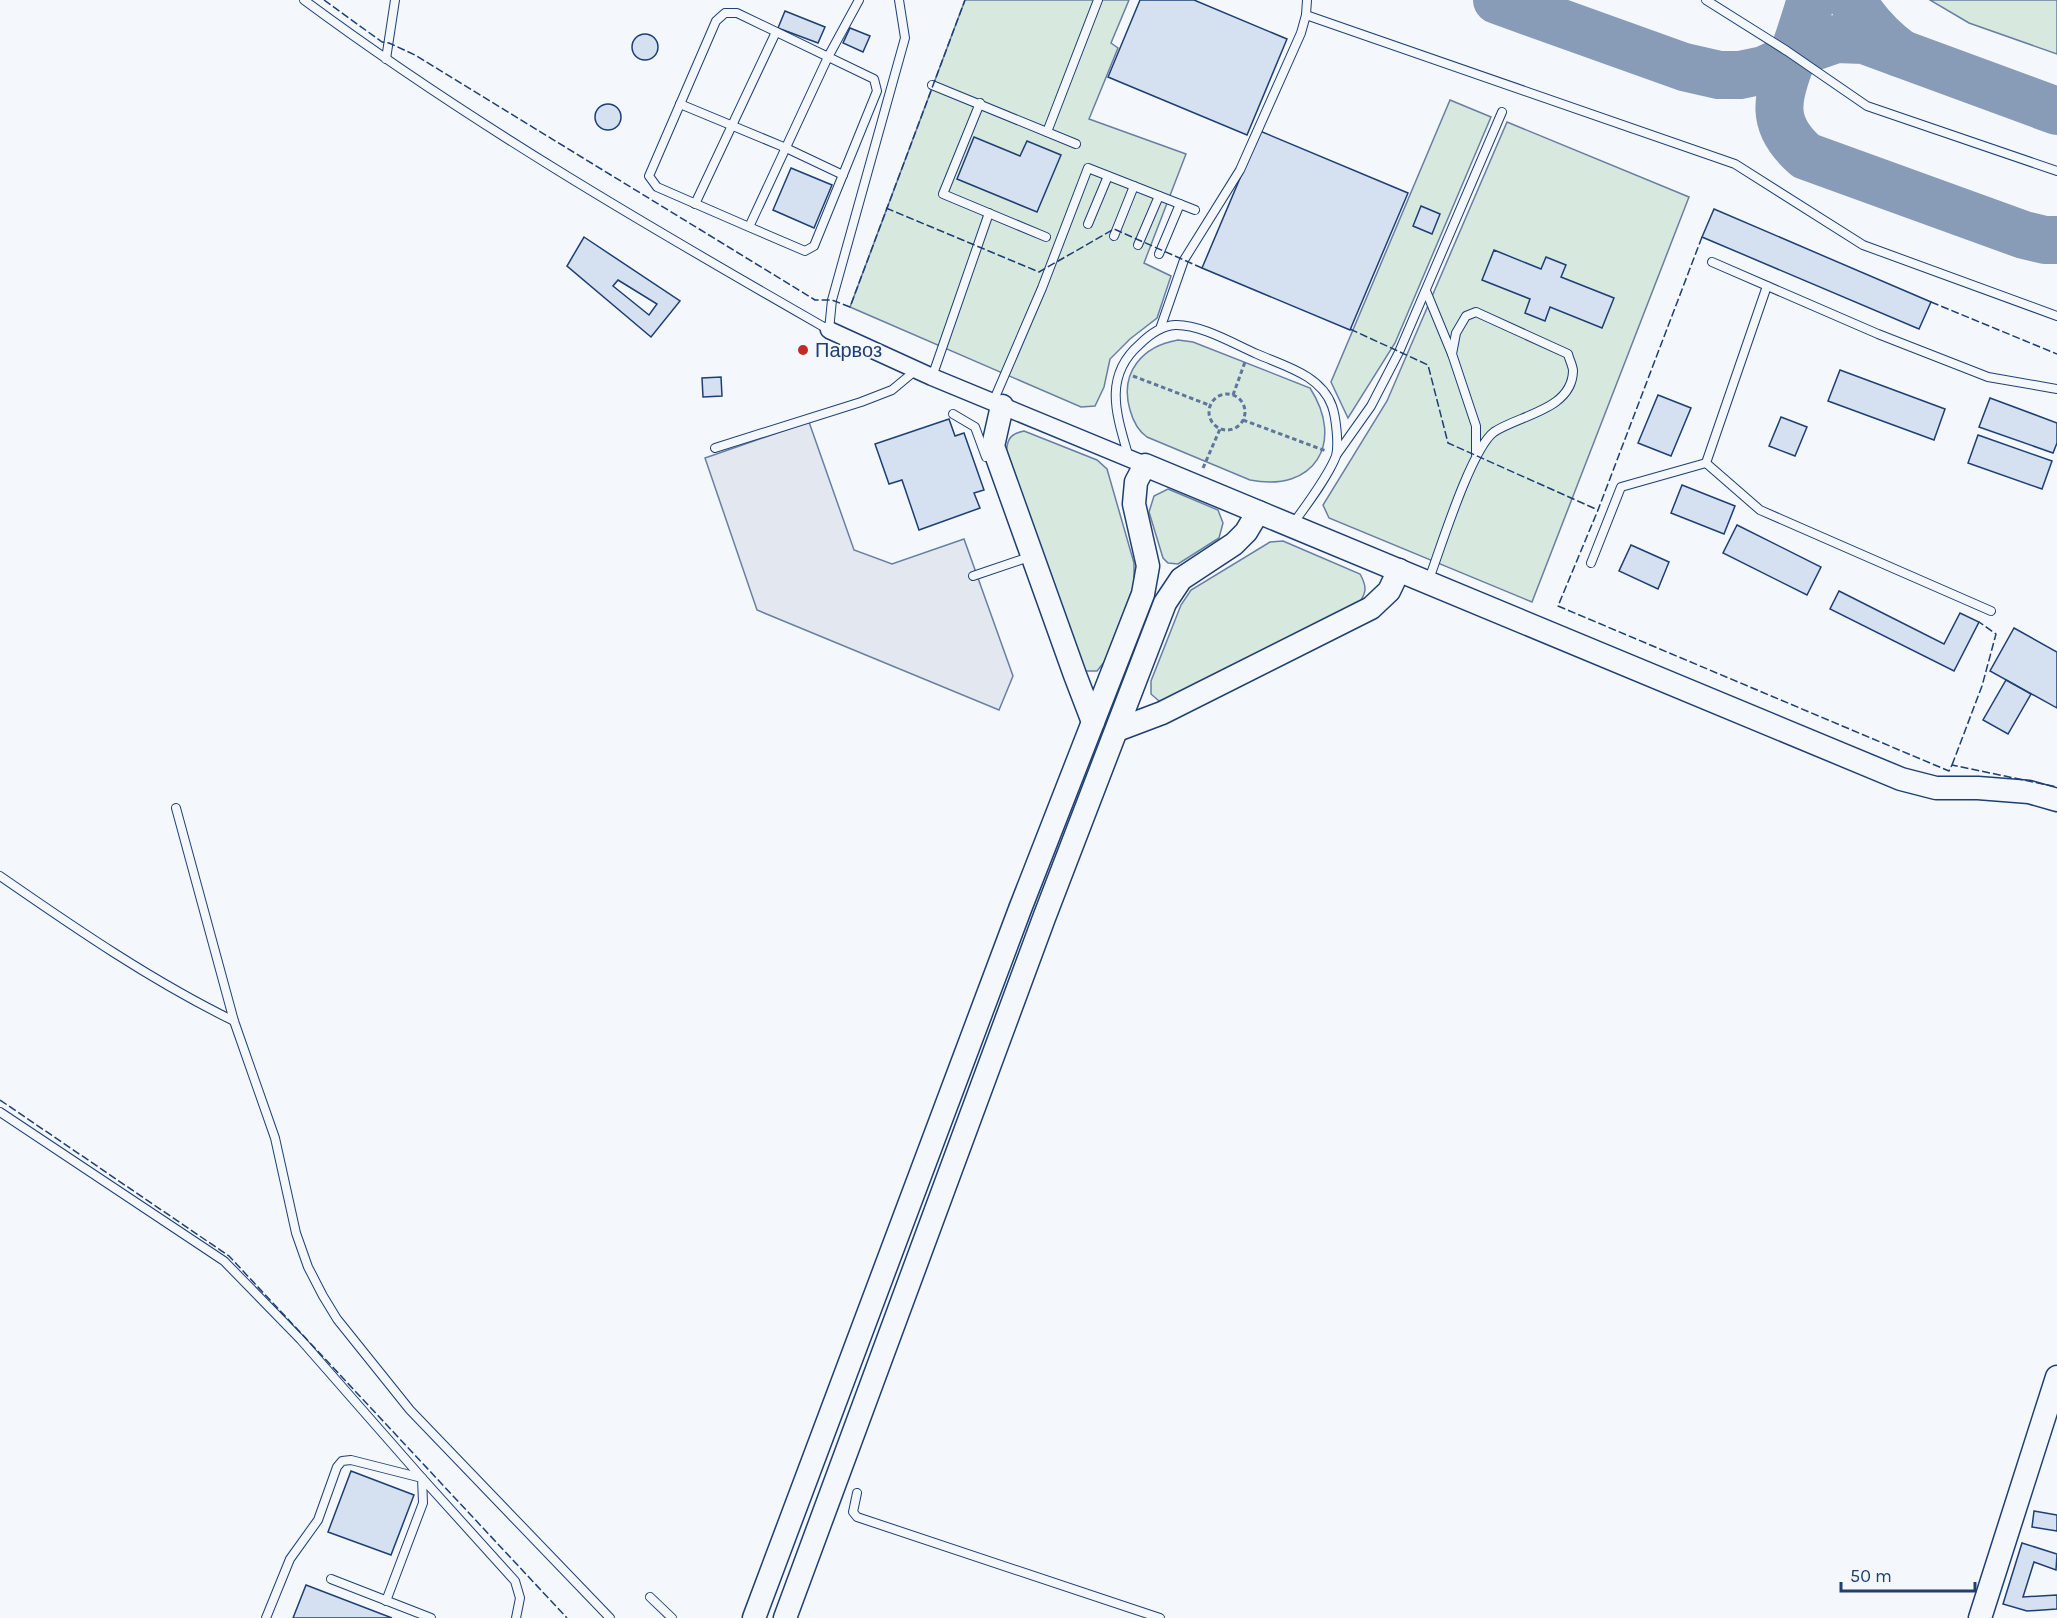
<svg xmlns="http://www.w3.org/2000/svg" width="2057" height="1618" font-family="Karla,sans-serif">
<rect width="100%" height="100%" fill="#f4f7fb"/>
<g fill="#d7e8df" stroke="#687fa3" stroke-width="1.5">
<polygon points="965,0 1129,0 1111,43 1118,48 1089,119 1186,154 1144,263 1171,276 1157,318 1130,339 1110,359 1104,387 1095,406 1081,407 850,307"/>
<polygon points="1930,0 2057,0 2057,54 1969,23"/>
<polygon points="1450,100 1491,117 1395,343 1348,418 1331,382"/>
<polygon points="1507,122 1689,197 1532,602 1329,518 1323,505 1387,401"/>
<path d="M1178 340 1193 342 1310 388C1345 442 1315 493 1250 480L1147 437C1137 430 1133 421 1130 410 1119 372 1143 346 1178 340Z"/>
<path d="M1024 431 1097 460 1107 469 1134 563V585L1105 661 1097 671H1085L1006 455C1007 440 1009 434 1024 431Z"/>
<polygon points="1168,489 1218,510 1223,523 1219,538 1178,564 1168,563 1163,558 1149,512 1154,496"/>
<path d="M1283 541 1360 574C1368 588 1366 594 1357 606L1171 699 1159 701 1151 694V681L1181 605 1191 590 1270 542Z"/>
</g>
<polygon fill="#e3e8f0" stroke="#687fa3" stroke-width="1.5" points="809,422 854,550 892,564 964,539 1013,676 999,710 757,610 705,458"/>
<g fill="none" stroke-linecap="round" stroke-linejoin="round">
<g stroke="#889bb7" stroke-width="48">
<polyline points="1497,0 1684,67 1719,75 1740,75 1764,70 1813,47 1836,39 1864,40 2057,111"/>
<path d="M1811 0C1805 19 1799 39 1792 58 1777 99 1769 124 1806 156L2024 235 2045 240H2057"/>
<path d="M1852 0C1865 22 1880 38 1900 53"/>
</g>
</g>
<g fill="#d5e0f0" stroke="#1d3f73" stroke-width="1.5" fill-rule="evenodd">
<polygon points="1140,0 1194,0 1287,39 1247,135 1108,77"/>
<polygon points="785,11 825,27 818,43 778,28"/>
<polygon points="850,28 870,36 863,52 843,43"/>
<circle cx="645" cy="47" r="13"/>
<circle cx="608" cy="117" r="13"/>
<polygon points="1260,131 1408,193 1350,330 1202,268"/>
<polygon points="974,137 1020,156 1027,141 1061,155 1037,212 957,179"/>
<polygon points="791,168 832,185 814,228 773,210"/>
<polygon points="1421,206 1440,214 1432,234 1413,226"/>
<polygon points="1714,209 1931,302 1919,329 1702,237"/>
<path d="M584 237 680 301 651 337 567 266ZM618 280 657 304 649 315 613 286Z"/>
<polygon points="1494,250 1541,269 1546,257 1566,265 1561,277 1614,298 1602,328 1550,307 1545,321 1525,313 1530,299 1482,280"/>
<polygon points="1840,370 1945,409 1934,440 1828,401"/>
<polygon points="721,377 722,396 703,397 702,378"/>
<polygon points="1658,395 1691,408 1671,456 1638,443"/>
<polygon points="1990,398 2057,423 2057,443 2053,453 1979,427"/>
<polygon points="1781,417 1807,427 1795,456 1769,446"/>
<polygon points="949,419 955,436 964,433 984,490 974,493 980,508 919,530 902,480 889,484 875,444"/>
<polygon points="1978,435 2052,461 2042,489 1968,463"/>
<polygon points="1682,485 1735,506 1724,534 1671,513"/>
<polygon points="1737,525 1821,567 1807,595 1723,553"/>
<polygon points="1631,545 1669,562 1658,589 1619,571"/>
<polygon points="1839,591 1944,644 1960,613 1979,622 1954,671 1830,609"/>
<polygon points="2014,628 2057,652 2057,708 1990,671"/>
<polygon points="2006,680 2031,694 2008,734 1983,720"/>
<polygon points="351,1471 414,1495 391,1555 328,1532"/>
<polygon points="2034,1511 2057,1515 2057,1531 2032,1527"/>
<polygon points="2022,1543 2057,1554 2056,1570 2034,1562 2023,1597 2057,1595 2057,1609 2027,1611 2003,1604"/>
<polygon points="306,1585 392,1618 293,1618"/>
</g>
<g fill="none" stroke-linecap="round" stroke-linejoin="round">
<defs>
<g id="lane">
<path d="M304 0C470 123 649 227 829 330L832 300 905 38 899 0"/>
<polyline points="1706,0 1787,51 1867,106 2057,171"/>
<polyline points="1306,15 1735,164 1863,245 2057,316"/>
<polyline points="386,59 395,0"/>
<polyline points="932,85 1076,144"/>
<polyline points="980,103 943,194 1046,237"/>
<polyline points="680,104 786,148 843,175"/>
<polyline points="1047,132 1098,0"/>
<polyline points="695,204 776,32"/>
<polyline points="1088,224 1108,176"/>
<polyline points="749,227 805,251 814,246 877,91 874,79 737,13 725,13 716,21 649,176 657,187 749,227 828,57 859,0"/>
<polyline points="1114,236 1134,186"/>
<polyline points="1138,245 1159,196"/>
<polyline points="1159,254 1180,204"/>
<polyline points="1712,262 1878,334 1988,377 2057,389"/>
<polyline points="1767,286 1706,463 1760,510 1991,611"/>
<polyline points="1426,291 1452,354"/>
<polyline points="1160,329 1184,260 1240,170 1301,33 1306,15 1307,0"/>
<polyline points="932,377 989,213"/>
<polyline points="993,402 1042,288 1088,168 1195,210"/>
<polyline points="953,414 975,427 986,457"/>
<polyline points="715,448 861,402 892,390 916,370"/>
<polyline points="1337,454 1371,406 1399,352 1502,112"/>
<path d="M1129 458C1117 416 1102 377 1140 344 1149 335 1161 326 1175 325 1200 324 1234 344 1257 354 1284 366 1321 375 1332 406 1336 417 1339 445 1336 456 1328 477 1305 507 1292 525"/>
<polyline points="1591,563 1621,487 1706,463"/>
<polyline points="973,576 1032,556"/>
<path d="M1428 582C1440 550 1471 449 1494 432 1519 415 1572 410 1573 371 1573 366 1569 359 1568 354L1476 312 1466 316 1456 333 1452 354 1476 426V455"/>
<polyline points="176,808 234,1021 275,1138 296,1233 308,1267 323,1296 337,1319 410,1410 610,1618"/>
<path d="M0 876C75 928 152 981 234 1021"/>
<polyline points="0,1112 224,1261 301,1340 422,1478 515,1581 520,1598 516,1618"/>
<polyline points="857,1493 853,1512 857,1517 1160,1618"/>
<polyline points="331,1579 431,1618"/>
<polyline points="650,1597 672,1618"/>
<polyline points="266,1618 290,1559 318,1520 337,1467 342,1461 351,1460 422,1478 423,1503 386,1601"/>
</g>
<polyline id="street" points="829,330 932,377 1145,465"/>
<g id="secondary">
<polyline points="1002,406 993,446 1075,675 1093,722"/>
<polyline points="1117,730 1162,713 1371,608 1389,591 1399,570"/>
<polyline points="754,1618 1020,909 1143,594 1148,566 1134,504 1136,482 1145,465 1901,779 1936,788 1978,788 2029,792 2057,800"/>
<polyline points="785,1618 1044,918 1165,603 1181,579 1234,544 1246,532 1258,512"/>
<polyline points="1980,1618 2057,1377"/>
</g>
</defs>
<use href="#lane" stroke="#1d3f73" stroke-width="10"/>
<use href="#street" stroke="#1d3f73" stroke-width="19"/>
<use href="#secondary" stroke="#1d3f73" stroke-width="25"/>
<g stroke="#5e769c" stroke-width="3" stroke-dasharray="4.5 3" stroke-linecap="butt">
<polyline points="1133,376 1209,405"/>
<circle cx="1227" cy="412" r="18"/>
<polyline points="1233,395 1245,362"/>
<polyline points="1243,420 1326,451"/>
<polyline points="1203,468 1220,429"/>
</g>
<use href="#lane" stroke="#f4f7fb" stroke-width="8"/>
<use href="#street" stroke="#f4f7fb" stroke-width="16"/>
<use href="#secondary" stroke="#f4f7fb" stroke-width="22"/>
<g stroke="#1d3f73" stroke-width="1.5" stroke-dasharray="8 3" stroke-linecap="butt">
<polyline points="324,0 382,42 389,43 415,55 815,300 832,300 850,307 965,0"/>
<polyline points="886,208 1039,272 1114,229 1202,268"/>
<polyline points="1702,237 1598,510 1558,606 1949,771 1952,765 2057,787"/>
<polyline points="1931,302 2057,354"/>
<polyline points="1350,329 1428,365 1448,443 1598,510"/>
<polyline points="1952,765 1982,686 1996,634 1979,622"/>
<polyline points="0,1100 229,1256 567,1618"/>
</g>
</g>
<circle fill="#c62828" stroke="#f4f7fb" stroke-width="2" cx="803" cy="350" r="6"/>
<g text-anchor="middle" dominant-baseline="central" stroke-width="4.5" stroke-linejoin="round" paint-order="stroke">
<g font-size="20" fill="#1d3f73" stroke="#f4f7fb" text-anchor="start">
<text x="815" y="350">Парвоз</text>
</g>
</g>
<path d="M1841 1582v9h134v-9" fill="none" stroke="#1d3f73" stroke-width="3"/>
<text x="1850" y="1582" font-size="18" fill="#1d3f73" stroke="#f4f7fb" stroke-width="4.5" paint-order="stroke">50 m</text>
</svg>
